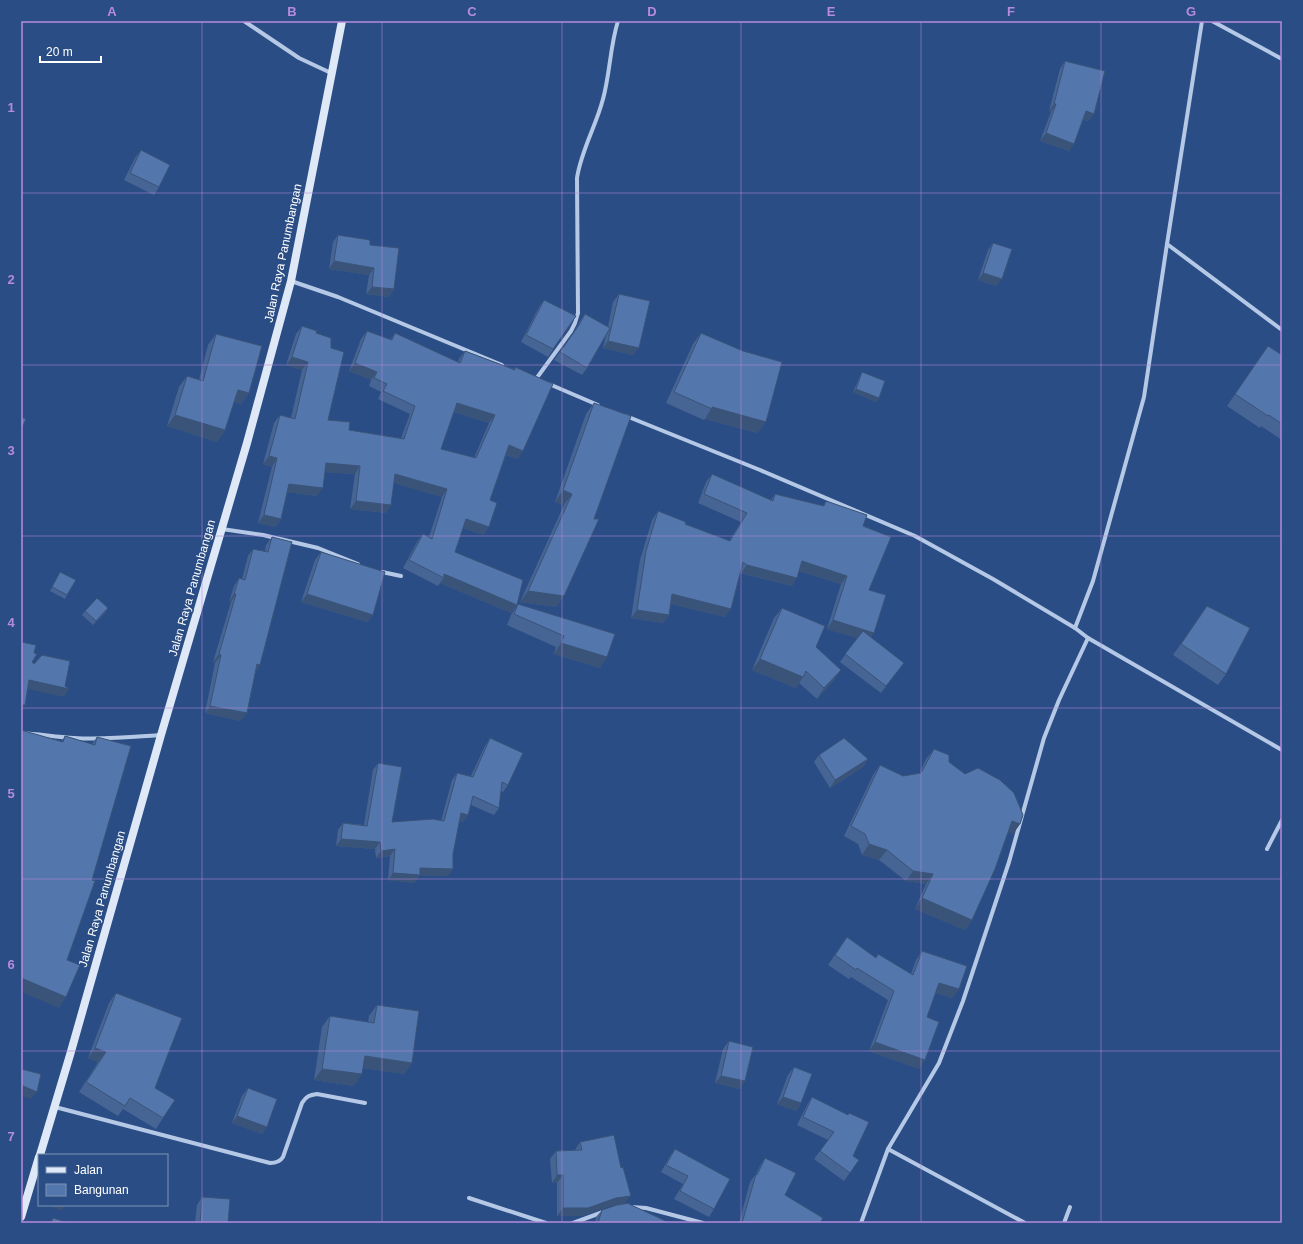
<svg xmlns="http://www.w3.org/2000/svg" width="1303" height="1244" font-family="Arial,sans-serif">
<rect width="100%" height="100%" fill="#2a4d85"/>
<g fill="none" stroke-linecap="round" stroke-linejoin="round">
<g stroke="#b5c9e7" stroke-width="4">
<polyline points="244,21 299,58 331,73"/>
<polyline points="1212,21 1282,59"/>
<polyline points="1167,244 1282,330"/>
<polyline points="291,281 338,297 502,365"/>
<path d="M536 379 571 331 575 323 578 313 577 178C581 151 596 126 603 99 610 74 610 46 618 21"/>
<polyline points="549,384 598,405"/>
<polyline points="626,416 760,470 915,536 993,579 1075,628 1088,638 1282,750"/>
<polyline points="222,529 263,535 318,548 358,564"/>
<polyline points="382,572 401,576"/>
<polyline points="1075,628 1093,581 1144,397 1167,244 1202,21"/>
<path d="M21 733C39 734 56 737 74 738 103 740 132 737 161 735"/>
<polyline points="1267,849 1282,820"/>
<path d="M55 1107 270 1163C276 1163 280 1162 283 1157L302 1103C306 1096 310 1095 317 1094L365 1103"/>
<polyline points="888,1149 1025,1223"/>
<polyline points="469,1198 546,1223"/>
<polyline points="631,1207 646,1208 703,1223"/>
<polyline points="573,1223 603,1212"/>
<polyline points="861,1223 888,1149 939,1063 963,1001 1009,862 1044,738 1059,700 1088,638"/>
<polyline points="1064,1223 1070,1207"/>
</g>
<g stroke="#dee8f7" stroke-width="8">
<polyline points="40,1155 70,1055 161,735 247,443 291,281 342,21"/>
<polyline points="21,1217 39,1157"/>
</g>
</g>
<g fill="#476594" fill-rule="evenodd">
<polygon points="1065,61 1089,121 1083,120 1069,151 1040,141 1051,112 1049,111 1060,69"/>
<polygon points="141,150 159,187 154,195 124,180 135,158"/>
<polygon points="338,235 370,245 394,289 389,297 366,294 369,275 329,269 333,242"/>
<polygon points="993,243 1002,279 996,286 978,280 988,250"/>
<polygon points="619,294 633,355 603,348 606,335 587,368 582,375 554,360 574,332 580,321 585,314 608,327 613,302"/>
<polygon points="544,300 576,316 548,357 521,342 539,307"/>
<path d="M302 326 316 333 328 420 349 430 401 438 410 414 378 399 381 392 369 386 371 380 349 371 361 339 367 331 390 340 395 333 458 362 459 359 465 351 514 369 515 367 518 459 506 455 490 500 484 535 463 528 455 552 517 605 511 613 440 583 438 586 403 568 417 542 423 534 429 537 442 497 394 483 386 513 350 509 355 474 325 472 317 496 287 492 281 519 275 527 258 523 272 467 263 464 274 423 280 415 291 418 302 370 286 365 296 334ZM454 412 489 423 474 458 441 449Z"/>
<polygon points="701,333 758,433 705,419 704,420 666,403 693,344"/>
<polygon points="216,334 249,393 241,404 234,402 225,430 217,442 167,426 179,387 187,376 199,380 208,345"/>
<polygon points="1268,346 1282,355 1282,440 1261,426 1260,428 1227,406"/>
<polygon points="862,372 879,398 876,402 853,392 860,376"/>
<polygon points="594,403 564,596 556,607 520,602 564,505 555,502 586,414"/>
<polygon points="712,474 771,500 775,494 823,506 826,501 863,526 869,590 871,638 904,663 881,693 840,662 857,638 827,629 841,584 799,571 792,586 740,573 725,617 671,604 669,615 663,623 631,618 640,560 652,520 658,511 685,524 729,541 741,522 698,503 706,482"/>
<polygon points="272,537 260,665 255,673 241,721 205,713 215,663 213,662 231,602 229,602 234,586 239,578 242,579 248,556 253,549 265,551 266,545"/>
<polygon points="321,552 373,615 367,622 301,602 315,560"/>
<polygon points="60,572 67,595 65,599 50,591"/>
<polygon points="518,604 615,634 600,668 554,654 556,647 507,625 511,615"/>
<polygon points="1207,606 1226,674 1218,685 1173,655"/>
<polygon points="108,608 106,612 93,625 82,615 85,611"/>
<polygon points="782,608 816,647 841,670 834,680 817,699 799,683 796,688 752,670 774,618"/>
<polygon points="65,736 92,744 97,737 67,960 59,1008 61,742"/>
<polygon points="490,738 508,785 503,792 501,791 499,808 494,815 471,805 468,815 463,822 459,821 448,876 420,875 414,883 388,880 390,856 376,858 375,849 336,846 338,830 343,823 364,825 373,770 378,763 392,822 441,821 452,780 457,773 471,776 485,746"/>
<polygon points="934,749 1020,824 1013,834 1008,832 972,920 965,930 915,909 926,884 906,881 879,860 862,855 858,844 844,836 873,775 880,765 903,776 919,774 926,759"/>
<polygon points="819,755 868,759 863,767 830,788 814,762"/>
<polygon points="847,937 876,958 911,974 916,960 922,951 959,989 952,998 936,993 927,1017 919,1069 869,1051 888,1000 851,977 849,979 828,965"/>
<polygon points="116,993 155,1088 163,1118 156,1129 123,1109 118,1116 79,1092 98,1062 88,1058 109,1003"/>
<polygon points="377,1005 412,1063 404,1074 363,1068 354,1086 314,1080 322,1027 330,1016 368,1022 369,1016"/>
<polygon points="729,1041 740,1089 715,1083 723,1049"/>
<polygon points="794,1067 801,1103 796,1111 777,1104 788,1075"/>
<polygon points="248,1088 267,1127 262,1134 232,1123 242,1096"/>
<polygon points="812,1097 853,1156 859,1160 844,1181 814,1159 828,1140 797,1125 807,1105"/>
<polygon points="580,1142 625,1203 610,1206 582,1216 557,1216 557,1183 552,1183 550,1159 556,1151 575,1150"/>
<polygon points="675,1149 714,1209 709,1217 674,1199 683,1184 661,1172 670,1156"/>
<polygon points="765,1158 785,1195 820,1223 739,1223 750,1182 756,1174 760,1166"/>
<polygon points="202,1197 228,1223 195,1223 197,1205"/>
<polygon points="629,1204 670,1223 595,1223 596,1217 602,1210"/>
</g>
<g fill="#3a5378">
<polygon points="1054,104 1056,104 1051,112 1049,111"/>
<polygon points="1086,111 1094,114 1089,121 1080,119"/>
<polygon points="1046,133 1074,144 1069,151 1040,141"/>
<polygon points="334,261 374,268 369,275 329,269"/>
<polygon points="983,273 1002,279 996,286 978,280"/>
<polygon points="372,287 394,289 389,297 366,294"/>
<polygon points="608,341 639,348 633,355 603,348"/>
<polygon points="292,357 308,362 302,370 286,365"/>
<polygon points="355,363 377,372 371,380 349,371"/>
<polygon points="856,389 879,398 876,402 853,392"/>
<polygon points="238,390 249,393 241,404 230,401"/>
<polygon points="457,403 495,415 489,423 451,411"/>
<polygon points="712,407 766,422 758,433 705,419"/>
<polygon points="175,415 225,430 217,442 167,426"/>
<polygon points="509,445 523,451 518,459 504,454"/>
<polygon points="269,456 277,458 272,467 263,464"/>
<polygon points="326,463 360,466 355,474 320,472"/>
<polygon points="395,474 447,489 442,497 389,482"/>
<polygon points="289,484 323,488 317,496 284,492"/>
<polygon points="563,490 572,494 564,505 555,502"/>
<polygon points="356,501 391,505 386,513 350,509"/>
<polygon points="264,515 281,519 275,527 258,523"/>
<polygon points="466,519 489,527 484,535 460,527"/>
<polygon points="802,561 847,576 841,584 796,570"/>
<polygon points="747,565 797,578 792,586 741,573"/>
<polygon points="444,574 517,605 511,613 440,583 444,578"/>
<polygon points="528,591 564,596 556,607 520,602"/>
<polygon points="234,594 236,594 231,602 229,602"/>
<polygon points="307,594 373,615 367,622 301,602"/>
<polygon points="672,594 731,609 725,617 666,603"/>
<polygon points="108,608 106,612 93,625 96,621"/>
<polygon points="637,610 669,615 663,623 631,618"/>
<polygon points="833,620 874,633 868,642 827,629"/>
<polygon points="561,643 607,657 600,668 554,654"/>
<polygon points="219,654 221,655 215,663 213,662"/>
<polygon points="760,659 803,677 796,688 752,670"/>
<polygon points="904,663 899,670 881,693 886,686"/>
<polygon points="257,664 260,665 255,673"/>
<polygon points="841,670 834,680 817,699 824,688"/>
<polygon points="29,680 69,689 64,697 23,688"/>
<polygon points="21,705 25,705 21,710"/>
<polygon points="210,706 247,713 241,721 205,713"/>
<polygon points="868,759 863,767 830,788 835,780"/>
<polygon points="461,813 468,815 463,822 456,820"/>
<polygon points="1012,821 1020,824 1013,834 1004,831"/>
<polygon points="341,839 380,842 375,849 336,846"/>
<polygon points="869,844 887,850 879,860 862,855"/>
<polygon points="395,849 390,856 376,858 381,851"/>
<polygon points="420,868 453,869 448,876 416,875 420,875 414,883 388,880 393,873"/>
<polygon points="913,871 933,874 926,884 906,881"/>
<polygon points="922,898 972,920 965,930 915,909"/>
<polygon points="21,978 66,997 59,1008 21,992"/>
<polygon points="939,983 959,989 952,998 933,992"/>
<polygon points="875,1042 925,1060 919,1069 869,1051"/>
<polygon points="95,1048 106,1052 98,1062 88,1058"/>
<polygon points="365,1056 412,1063 404,1074 357,1067"/>
<polygon points="322,1069 362,1074 354,1086 314,1080"/>
<polygon points="721,1076 745,1081 740,1089 715,1083"/>
<polygon points="21,1085 37,1092 31,1099 21,1095"/>
<polygon points="783,1097 801,1103 796,1111 777,1104"/>
<polygon points="237,1116 267,1127 262,1134 232,1123"/>
<polygon points="557,1175 563,1175 557,1183 552,1183"/>
<polygon points="631,1196 625,1203 610,1206 582,1216 557,1216 563,1208 616,1198"/>
<polygon points="48,1205 65,1205 61,1211"/>
</g>
<g fill="#5376ac" stroke="#3a5378" fill-rule="evenodd">
<polygon points="1065,61 1105,71 1094,114 1086,111 1074,144 1046,133 1056,104 1054,104"/>
<polygon points="141,150 170,165 159,187 130,173"/>
<polygon points="338,235 370,240 370,245 399,248 394,289 372,287 374,268 334,261"/>
<polygon points="993,243 1012,249 1002,279 983,273"/>
<polygon points="619,294 650,301 639,348 608,341"/>
<polygon points="544,300 576,316 553,349 526,335"/>
<polygon points="585,314 610,328 587,368 560,352 579,325"/>
<path d="M302 326 317 331 316 333 331 338V348L344 352 328 420 350 422 349 430 404 439 415 406 383 391 387 384 374 378 377 372 355 363 367 331 392 340 395 333 460 363 465 351 515 370V367L553 384 523 451 509 445 490 500 497 503 489 527 466 519 455 552 523 580 517 605 444 574V578L409 560 423 534 432 539 447 489 395 474 391 505 356 501 360 466 326 463 323 488 289 484 281 519 264 515 277 458 269 456 280 415 295 419 308 362 292 357ZM457 403 495 415 476 458 441 449Z"/>
<polygon points="701,333 743,351 782,362 766,422 712,407 712,409 674,392"/>
<polygon points="216,334 262,346 249,393 238,390 225,430 175,415 187,376 203,381"/>
<polygon points="1268,346 1282,355 1282,424 1269,415 1268,416 1235,394"/>
<polygon points="862,372 885,381 879,398 856,389"/>
<polygon points="594,403 631,416 594,519 599,519 564,596 528,591 572,494 563,490"/>
<polygon points="21,417 26,419 21,430"/>
<polygon points="712,474 773,501 775,494 824,506 826,501 867,515 863,526 891,537 869,590 886,595 874,633 833,620 847,576 802,561 797,578 747,565 743,562 731,609 672,594 669,615 637,610 646,551 658,511 686,522 685,524 730,541 747,513 704,494"/>
<polygon points="272,537 292,542 260,665 257,664 247,713 210,706 221,655 219,654 236,594 234,594 239,578 245,580 253,549 268,552"/>
<polygon points="321,552 385,572 373,615 307,594"/>
<polygon points="60,572 76,580 67,595 52,587"/>
<polygon points="97,598 108,608 96,621 85,611"/>
<polygon points="518,604 615,634 607,657 561,643 564,636 514,614"/>
<polygon points="1207,606 1250,628 1226,674 1181,644"/>
<polygon points="782,608 825,626 816,647 841,670 824,688 806,671 803,677 760,659"/>
<polygon points="863,631 904,663 886,686 845,654"/>
<polygon points="21,642 36,645 34,653 37,654 32,662 34,664 42,655 70,661 65,686 69,689 29,680 25,705 21,705"/>
<polygon points="21,730 63,742 65,736 95,745 97,737 131,746 92,880 95,881 67,960 80,965 66,997 21,978"/>
<polygon points="490,738 523,753 508,785 502,782 499,808 473,796 468,815 461,813 453,854 453,869 420,868 420,875 393,873 395,849 381,851 380,842 341,839 343,823 367,826 378,763 402,767 392,822 433,819 444,821 457,773 473,777"/>
<polygon points="844,738 868,759 835,780 819,755"/>
<polygon points="934,749 949,755 949,762 965,774 978,768 1000,780 1014,793 1023,815 1020,824 1012,821 995,869 972,920 922,898 933,874 913,871 887,850 869,844 865,834 851,826 880,765 903,776 921,773"/>
<polygon points="847,937 876,958 878,954 913,975 922,951 967,966 959,989 939,983 927,1017 939,1022 925,1060 875,1042 894,991 857,968 856,970 835,955"/>
<polygon points="116,993 182,1018 155,1088 175,1100 163,1118 130,1098 125,1106 86,1082 106,1052 95,1048"/>
<polygon points="377,1005 419,1011 412,1063 365,1056 362,1074 322,1069 330,1016 374,1023"/>
<polygon points="729,1041 753,1047 745,1081 721,1076"/>
<polygon points="794,1067 812,1074 801,1103 783,1097"/>
<polygon points="21,1069 41,1074 37,1092 21,1085"/>
<polygon points="248,1088 277,1099 267,1127 237,1116"/>
<polygon points="812,1097 848,1115 849,1113 869,1122 853,1156 859,1160 850,1173 820,1151 834,1132 803,1117"/>
<polygon points="614,1135 621,1168 623,1167 631,1196 616,1198 588,1208 563,1208 563,1175 557,1175 556,1151 582,1150 580,1142"/>
<polygon points="675,1149 730,1179 714,1209 680,1191 688,1176 666,1165"/>
<polygon points="765,1158 796,1173 785,1195 823,1218 820,1223 742,1223 756,1174 757,1175"/>
<polygon points="202,1197 230,1199 228,1223 200,1223"/>
<polygon points="630,1203 629,1204 670,1223 598,1223 602,1210 617,1205"/>
<polygon points="53,1218 69,1223 51,1223"/>
</g>
<path fill="none" stroke="#b68bdc" stroke-width="1" stroke-opacity="0.55" d="M202 21V1223M382 21V1223M562 21V1223M741 21V1223M921 21V1223M1101 21V1223M21 193H1282M21 365H1282M21 536H1282M21 708H1282M21 879H1282M21 1051H1282"/>
<g text-anchor="middle" dominant-baseline="central" stroke-width="3" stroke-linejoin="round" paint-order="stroke">
<g font-size="12" fill="#fff" stroke="#2a4d85">
<text transform="translate(283 253) rotate(-78)">Jalan Raya Panumbangan</text>
<text transform="translate(192 588) rotate(-74)">Jalan Raya Panumbangan</text>
<text transform="translate(102 899) rotate(-74)">Jalan Raya Panumbangan</text>
</g>
</g>
<rect width="1303" height="1244" fill="none" stroke="#2a4d85" stroke-width="44"/>
<rect x="38" y="1154" width="130" height="52" fill="#2a4d85" stroke="#7f94b6"/>
<rect x="46" y="1167" width="20" height="6" fill="#dee8f7" stroke="#7f94b6"/>
<text x="74" y="1174" font-size="12" fill="#ffffff">Jalan</text>
<rect x="46" y="1184" width="20" height="12" fill="#5376ac" stroke="#7f94b6"/>
<text x="74" y="1194" font-size="12" fill="#ffffff">Bangunan</text>
<path d="M40 56v6h61v-6" fill="none" stroke="#ffffff" stroke-width="2"/>
<text x="46" y="56" font-size="12" fill="#ffffff" stroke="#2a4d85" stroke-width="3" paint-order="stroke">20 m</text>
<rect x="22" y="22" width="1259" height="1200" fill="none" stroke="#b68bdc" stroke-width="1.5"/>
<g font-size="13" text-anchor="middle" font-weight="bold" fill="#b68bdc">
<text x="112" y="16">A</text>
<text x="292" y="16">B</text>
<text x="472" y="16">C</text>
<text x="652" y="16">D</text>
<text x="831" y="16">E</text>
<text x="1011" y="16">F</text>
<text x="1191" y="16">G</text>
<text x="11" y="112">1</text>
<text x="11" y="284">2</text>
<text x="11" y="455">3</text>
<text x="11" y="627">4</text>
<text x="11" y="798">5</text>
<text x="11" y="969">6</text>
<text x="11" y="1141">7</text>
</g>
</svg>
